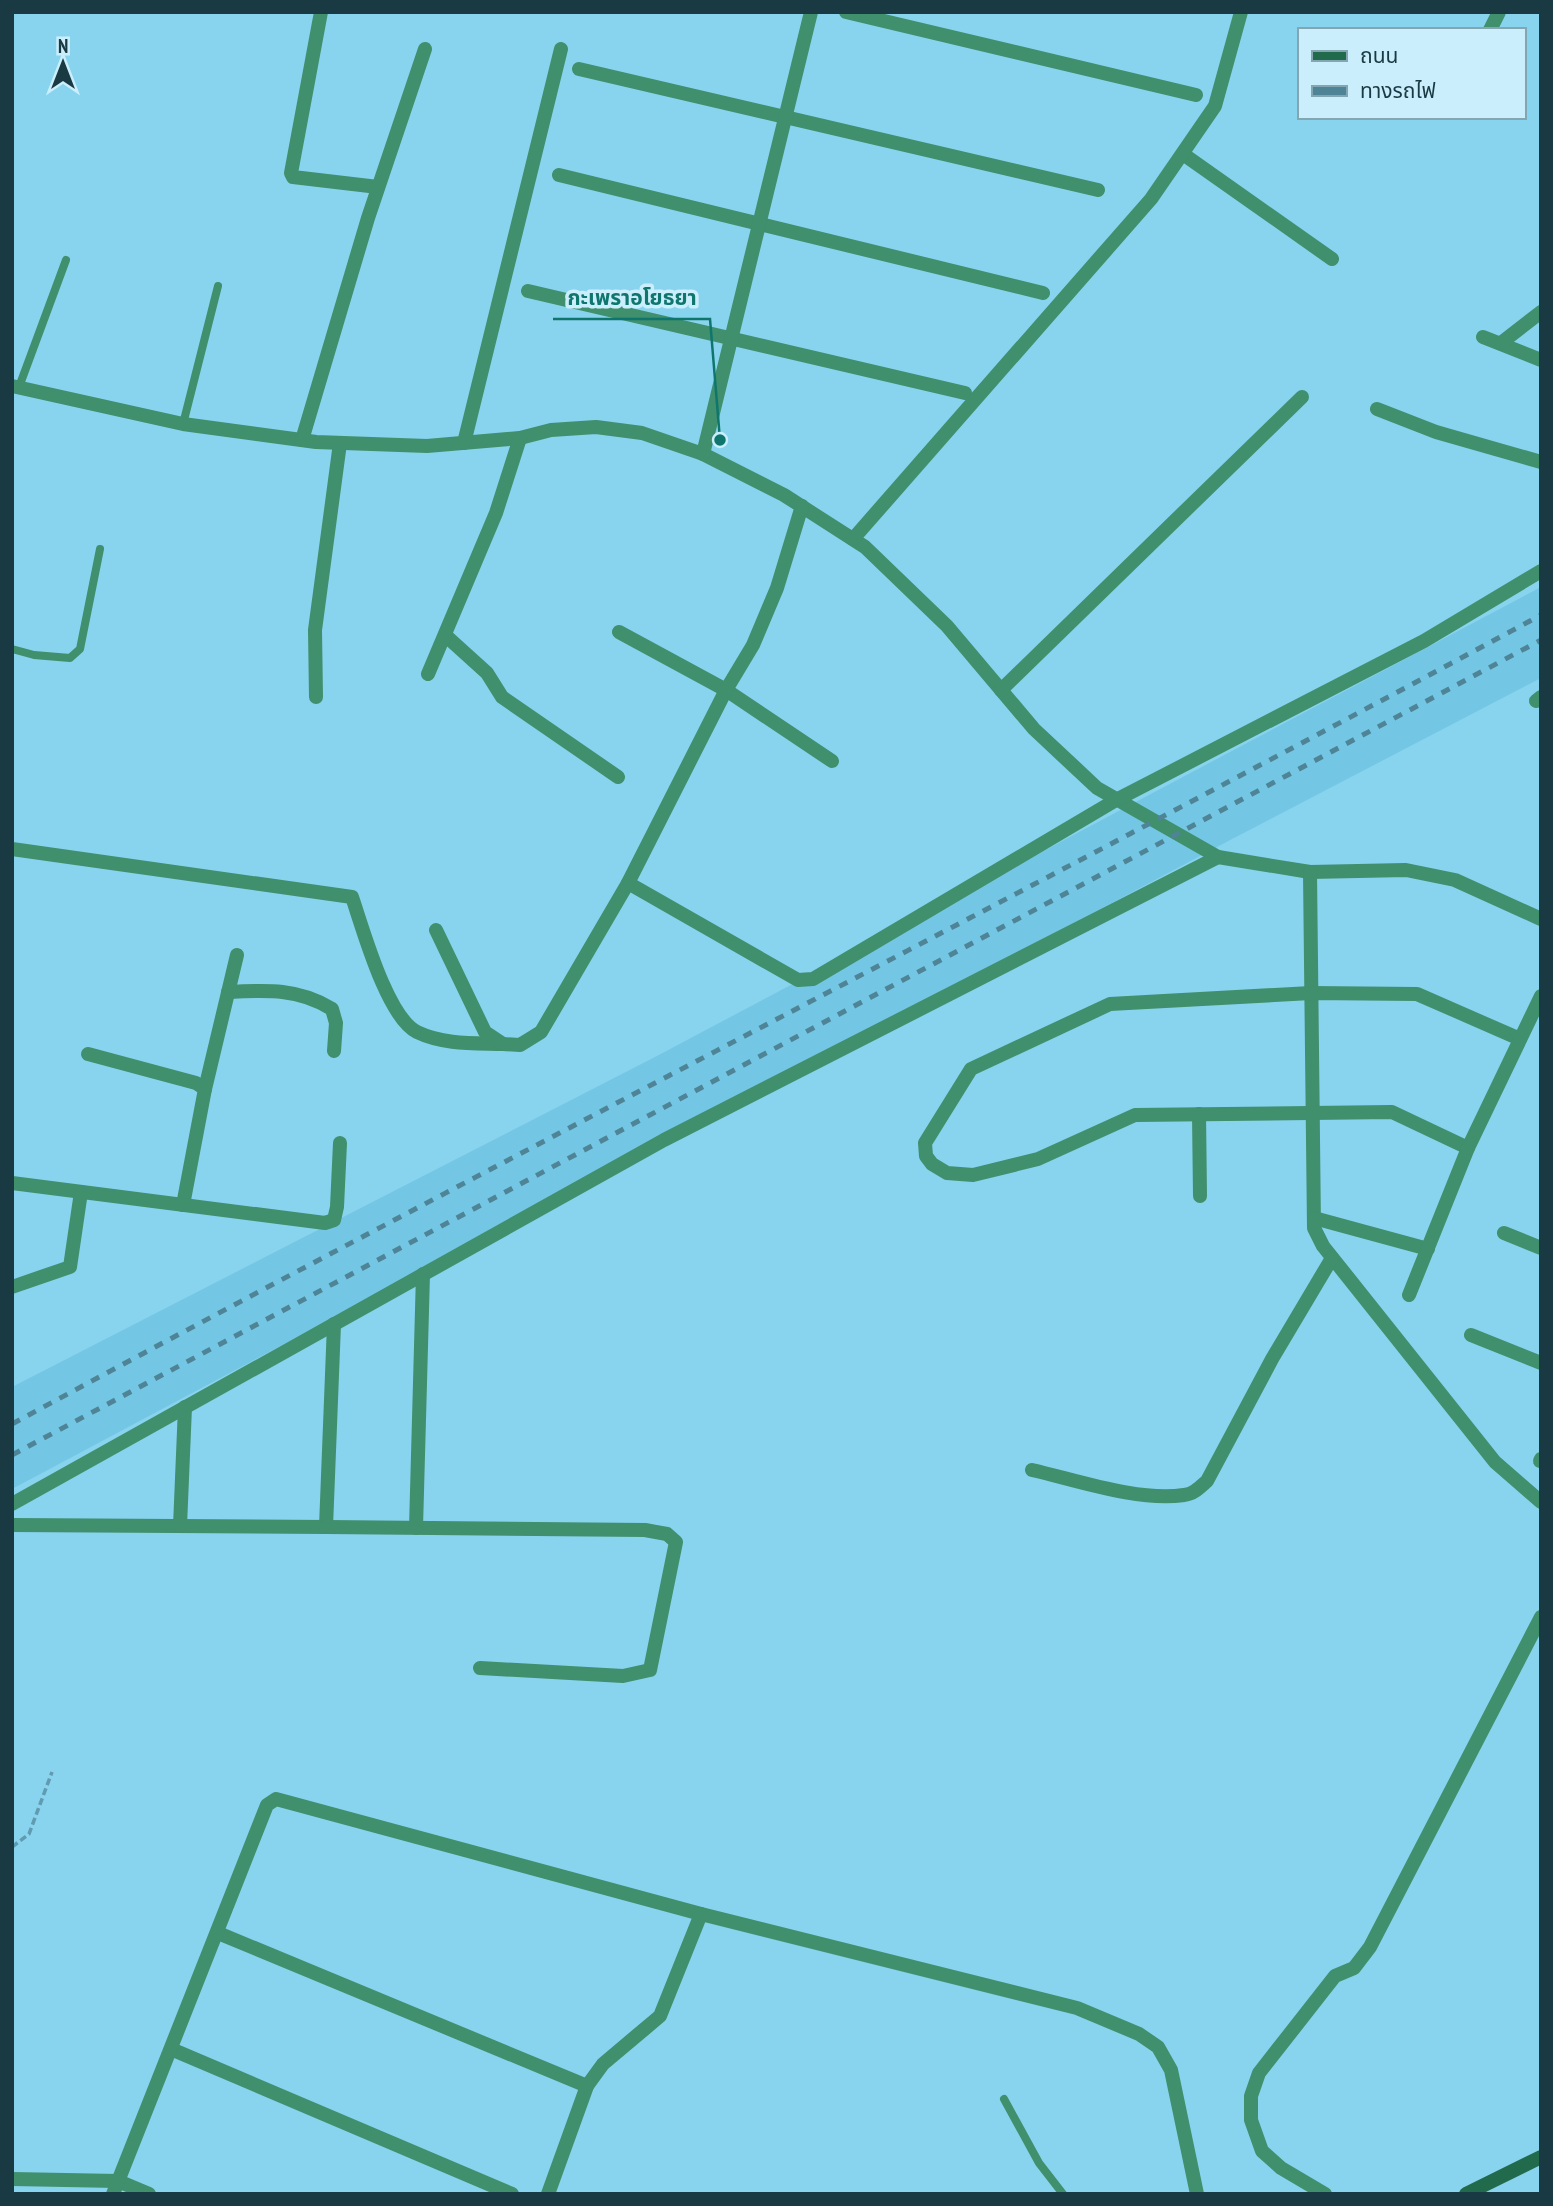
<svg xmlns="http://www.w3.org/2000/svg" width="1553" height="2206" font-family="'PT Sans Narrow','Noto Sans Thai',sans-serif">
<rect width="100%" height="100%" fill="#88d3ee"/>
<polygon fill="#73c7e4" points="1541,587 1541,678 1232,839 12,1489 12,1387 655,1057"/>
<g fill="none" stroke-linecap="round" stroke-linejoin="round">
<polyline stroke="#609bb0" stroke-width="3.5" stroke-dasharray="7 3.5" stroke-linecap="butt" points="12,1847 29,1834 52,1772"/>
<g stroke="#408f6d" stroke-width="8">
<polyline points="19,387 66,260"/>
<polyline points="183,424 218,286"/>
<polyline points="12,649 34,655 70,658 80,649 100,549"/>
<polyline points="1004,2099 1039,2163 1063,2194"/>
</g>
<g stroke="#408f6d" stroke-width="14">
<polyline points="321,12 291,173 293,177 378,187"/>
<polyline points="846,12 1196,95"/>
<polyline points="1490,30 1499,12"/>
<polyline points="579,69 1098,190"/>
<polyline points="1183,154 1332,259"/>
<polyline points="559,175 1043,293"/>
<polyline points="528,291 965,393"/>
<polyline points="1483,337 1541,360"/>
<polyline points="1501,343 1541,312"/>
<polyline points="12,386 183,424 316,442 427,446 520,438 551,430 596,427 642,433 703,454 784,495 865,547 947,626 1034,729 1097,788 1218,857 1310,872 1406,870 1455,880 1541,919"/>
<polyline points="1377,409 1436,432 1541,462"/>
<polyline points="302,440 368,218 425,49"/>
<polyline points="464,443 561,49"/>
<polyline points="703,454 811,12"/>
<polyline points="853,539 1151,199 1215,106 1241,12"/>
<polyline points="619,632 726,690 832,761"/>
<polyline points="445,635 487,673 502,697 618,777"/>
<polyline points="428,674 496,513 520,438"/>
<polyline points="1001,690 1302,397"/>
<polyline points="316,697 315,630 340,443"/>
<polyline points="1536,701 1541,697"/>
<path d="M12 849 352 897C363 929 387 1017 417 1032 444 1045 475 1043 503 1044"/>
<polyline points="1310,872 1314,1228 1323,1246 1495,1462 1541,1502"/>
<polyline points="628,883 798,980 813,979 1116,800 1424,641 1541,571"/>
<polyline points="436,930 485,1032 503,1044 520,1045 541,1032 628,883 726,690 753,645 777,588 802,506"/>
<path d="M228 992C266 990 299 988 332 1009L336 1023 334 1051"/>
<polyline points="88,1054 196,1083 205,1089 183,1205"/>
<polyline points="205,1089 237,955"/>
<polyline points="1199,1114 1200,1196"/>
<polyline points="1468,1148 1392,1112 1135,1115 1038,1159 973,1175 947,1173 932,1164 926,1156 925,1143 971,1069 1110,1004 1311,993 1417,994 1520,1039"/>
<polyline points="12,1183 325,1223 334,1220 337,1207 340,1143"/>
<polyline points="1314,1218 1428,1249"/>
<polyline points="1504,1233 1541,1248"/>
<polyline points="12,1287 70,1267 81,1192"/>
<polyline points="1409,1295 1468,1148 1541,996"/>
<polyline points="1471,1335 1541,1363"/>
<polyline points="1540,1461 1541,1459"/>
<path d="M1032 1470C1076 1480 1139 1502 1184 1495 1194 1494 1200 1487 1207 1481L1272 1359 1332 1258"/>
<polyline points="12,1504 664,1140 1218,857"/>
<polyline points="12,1525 326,1527 334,1324"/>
<polyline points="180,1526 185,1407"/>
<polyline points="326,1527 645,1530 667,1534 676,1542 650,1670 623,1676 480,1668"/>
<polyline points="416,1528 423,1274"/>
<polyline points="218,1933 587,2086"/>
<polyline points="171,2049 512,2194"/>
<polyline points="12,2179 118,2181 149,2194"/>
<polyline points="113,2194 267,1805 276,1799 701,1914 1077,2008 1139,2034 1158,2047 1171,2070 1197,2194"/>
<polyline points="548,2194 587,2086 603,2064 660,2016 701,1914"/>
<polyline points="1325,2194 1281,2168 1262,2151 1251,2120 1251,2096 1259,2073 1335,1976 1354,1968 1370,1947 1541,1617"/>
</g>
<polyline stroke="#226a4c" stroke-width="14" points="1466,2194 1541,2157"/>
<g stroke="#4f8496" stroke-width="5" stroke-dasharray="9 9" stroke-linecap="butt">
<path d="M12 1424C519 1150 1033 889 1541 615"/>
<polyline points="12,1455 1541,640"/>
</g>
</g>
<path fill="none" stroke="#0f766e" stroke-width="2.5" d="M720 440L710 319H553"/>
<circle fill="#0f766e" stroke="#caeefb" stroke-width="2.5" cx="720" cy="440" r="7"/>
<g font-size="21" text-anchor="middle" font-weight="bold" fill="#0f766e" stroke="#caeefb" stroke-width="7" stroke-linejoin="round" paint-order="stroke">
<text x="632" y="305">กะเพราอโยธยา</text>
</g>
<rect width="1553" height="2206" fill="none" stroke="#193943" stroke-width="28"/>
<rect x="1298" y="28" width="228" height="91" fill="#caeefb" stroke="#83a6b1" stroke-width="2"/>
<rect x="1312" y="51" width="35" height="10" fill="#226a4c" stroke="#83a6b1" stroke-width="2"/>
<text x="1360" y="63" font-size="21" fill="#193943">ถนน</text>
<rect x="1312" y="86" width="35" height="10" fill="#4f8496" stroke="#83a6b1" stroke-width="2"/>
<text x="1360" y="98" font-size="21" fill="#193943">ทางรถไฟ</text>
<g transform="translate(63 63)" stroke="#caeefb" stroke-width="5" paint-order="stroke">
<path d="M0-5L12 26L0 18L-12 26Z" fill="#193943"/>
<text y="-10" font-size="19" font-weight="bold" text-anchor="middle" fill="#193943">N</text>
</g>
</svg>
